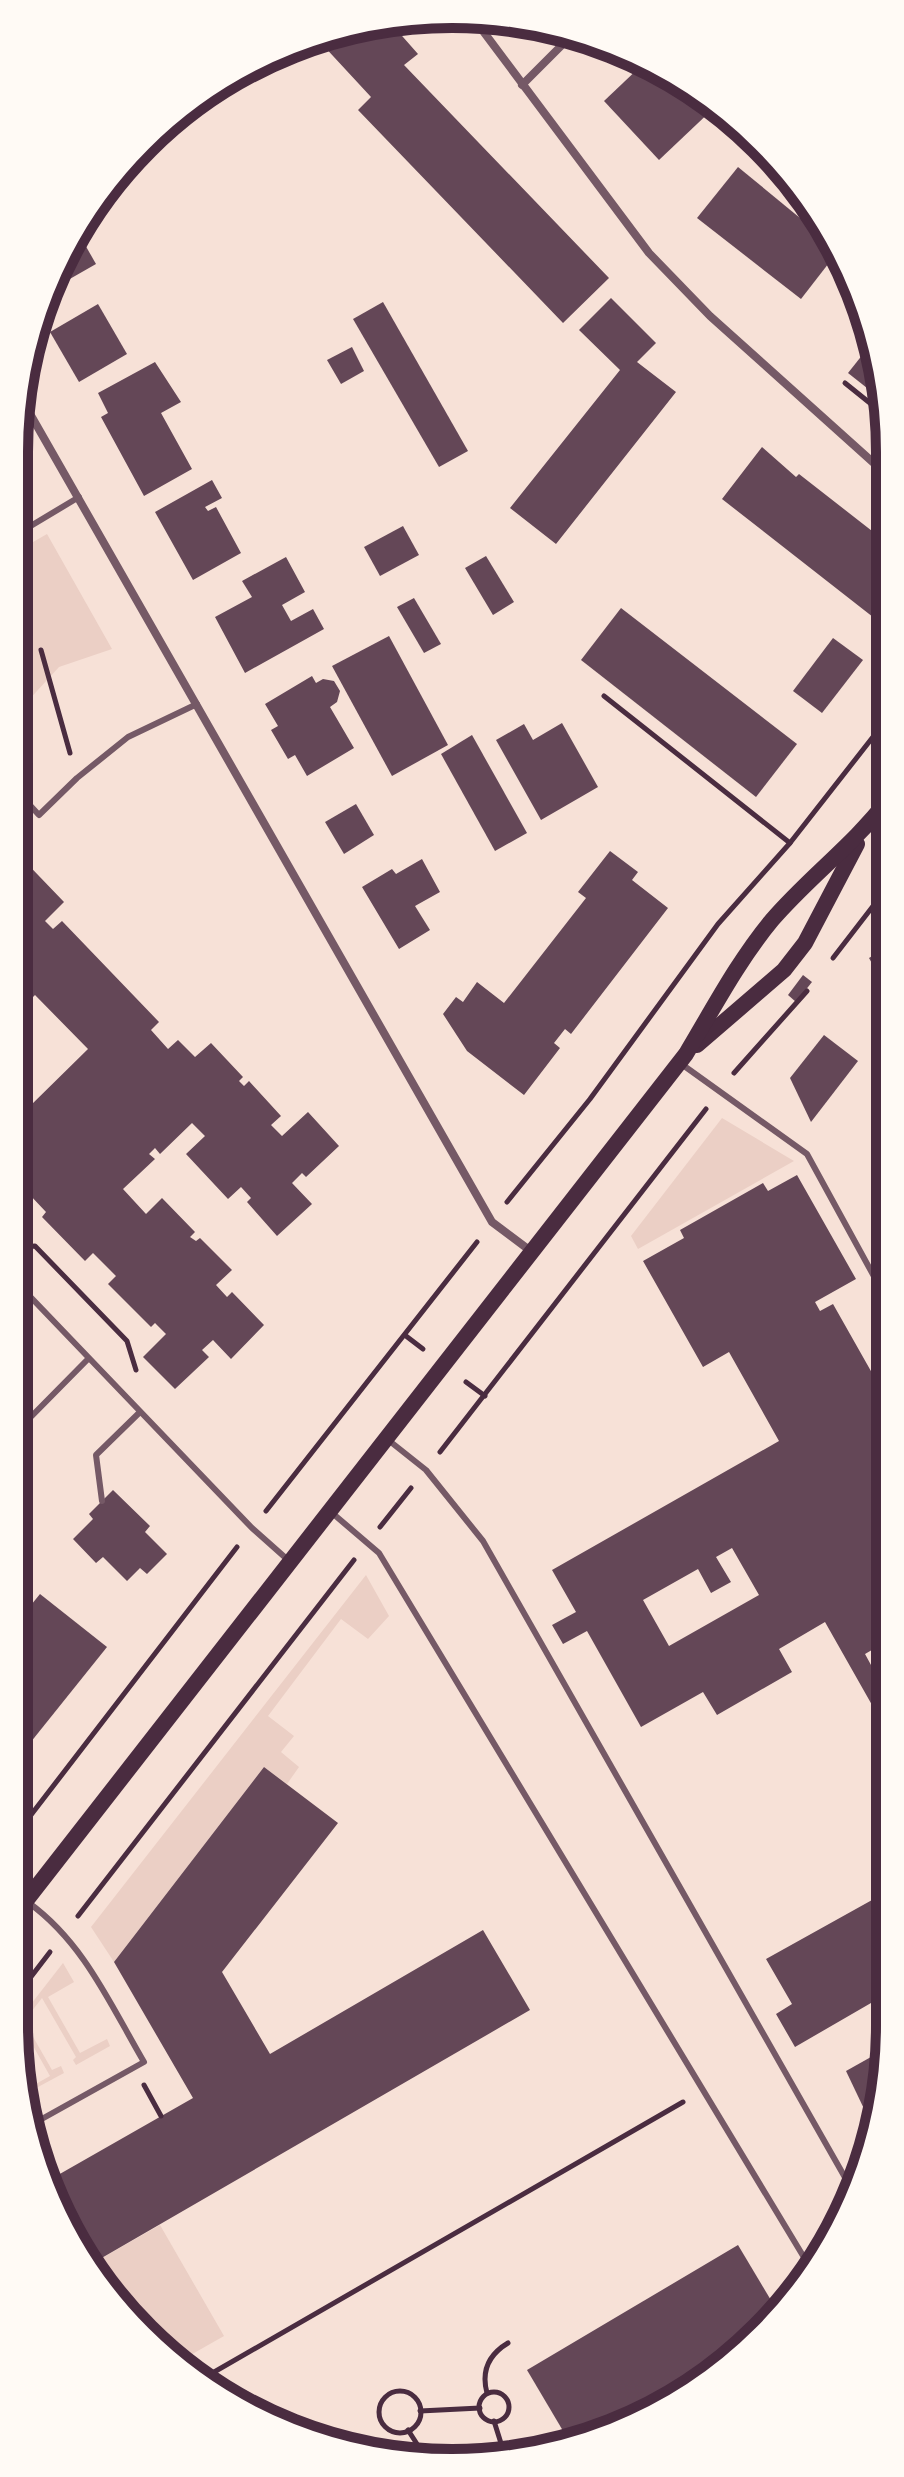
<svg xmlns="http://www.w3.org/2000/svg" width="904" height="2477" font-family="'Sofia Sans Condensed',sans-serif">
<rect width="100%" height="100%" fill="#f7e1d7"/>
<g fill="#ebcfc5">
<polygon points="47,534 112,649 59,667 14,716 14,553"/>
<polygon points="722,1118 794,1161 638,1249 631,1236"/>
<polygon points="366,1575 389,1616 368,1639 341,1619 268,1716 294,1736 281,1752 299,1767 287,1784 264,1767 114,1962 91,1927"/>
<polygon points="63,1963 74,1982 48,1997 80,2053 107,2039 110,2046 76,2065 73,2060 76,2057 42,1998 24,2021 52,2070 61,2066 64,2073 25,2094 25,2090 50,2076 32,2044 18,2051 14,2026"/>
<polygon points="160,2225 224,2336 180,2361 122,2313 95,2262"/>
</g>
<g fill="#644757" fill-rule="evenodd">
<polygon points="388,20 418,54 404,65 609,278 563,323 358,110 371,97 321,43"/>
<polygon points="643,64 695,88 716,106 659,160 604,101"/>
<polygon points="738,167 839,250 801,299 697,218"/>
<polygon points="80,236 96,264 54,288"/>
<polygon points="611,298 656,343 637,362 676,392 556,544 510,508 620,370 579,330"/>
<polygon points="383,302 468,451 439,467 353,319"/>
<polygon points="98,304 127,354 79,382 50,332"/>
<polygon points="871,344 886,394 886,403 848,373"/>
<polygon points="352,347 364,371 341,384 327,360"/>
<polygon points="155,362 181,402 161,413 192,469 144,496 101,417 108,413 98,393"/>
<polygon points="762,447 796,477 799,474 881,538 879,541 887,547 887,628 722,499"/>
<polygon points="212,480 222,498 205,507 208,511 216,507 241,553 193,580 155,512"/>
<polygon points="403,526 419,555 380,576 364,547"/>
<polygon points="486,556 514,602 493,615 465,568"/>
<polygon points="286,557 305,592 282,605 291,621 313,609 324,629 245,673 215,617 252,597 242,581"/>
<polygon points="414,598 441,644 424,653 397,607"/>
<polygon points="621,608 797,744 756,797 581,660"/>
<polygon points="389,636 448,745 392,776 332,666"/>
<polygon points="833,638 863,660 822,713 793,691"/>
<polygon points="312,676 316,683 323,679 334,681 340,691 337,702 330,707 354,748 307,776 295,755 288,759 271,730 278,726 265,704"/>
<polygon points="562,723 598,787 541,820 496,740 524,724 533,740"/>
<polygon points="472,735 527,833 495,851 441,754"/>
<polygon points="356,804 374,835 344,854 325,822"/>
<polygon points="14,850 64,902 45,921 53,929 62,921 159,1022 151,1030 168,1049 178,1040 195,1057 211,1043 243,1077 239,1081 244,1086 249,1081 281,1116 271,1125 282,1136 308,1112 339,1146 306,1177 302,1173 292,1183 312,1204 277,1236 247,1202 251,1198 241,1187 228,1199 186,1154 205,1136 192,1123 160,1154 155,1148 149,1154 155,1159 123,1189 146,1214 162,1198 195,1232 190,1237 196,1241 200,1238 232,1270 216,1285 227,1297 232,1292 264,1325 231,1359 213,1340 202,1350 209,1357 175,1389 143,1357 166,1334 155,1323 151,1327 108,1284 116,1276 93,1253 85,1261 42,1217 46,1212 29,1194 14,1209 14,1094 28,1108 88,1049 35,995 14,1016"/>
<polygon points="610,851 638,872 632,880 668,908 571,1034 565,1029 554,1043 560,1048 524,1095 467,1051 443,1014 456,997 463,1002 477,982 504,1003 586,898 578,892"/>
<polygon points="422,859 440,892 415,906 430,930 399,949 362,887 392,869 396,874"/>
<polygon points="887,947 888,992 869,958"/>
<polygon points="803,975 812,982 796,1002 788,995"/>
<polygon points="824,1035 858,1061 811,1122 790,1078"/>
<path d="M797 1175 856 1279 815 1302 820 1311 833 1304 889 1403V1640L865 1654 889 1698V1735L825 1622 779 1649 792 1672 717 1715 703 1692 641 1727 587 1631 563 1644 552 1625 576 1612 552 1570 779 1441 729 1352 703 1367 643 1261 684 1238 680 1230 763 1183 768 1191ZM732 1548 759 1595 669 1646 643 1600 698 1569 711 1593 731 1582 716 1557Z"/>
<polygon points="113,1490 150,1526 145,1532 167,1554 147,1574 140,1568 127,1581 103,1557 96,1563 73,1539 93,1519 89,1514"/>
<polygon points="40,1594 107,1647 14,1763 14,1626"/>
<polygon points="264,1767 338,1823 222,1972 270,2054 483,1930 530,2010 93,2263 36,2160 58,2175 193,2098 114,1962"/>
<polygon points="890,1890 890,1992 795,2047 776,2014 792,2004 766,1959"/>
<polygon points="887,2048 886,2058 876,2134 846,2071"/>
<polygon points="738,2245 778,2312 695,2389 569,2441 527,2370"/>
<polygon points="242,2388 256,2412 225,2398"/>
</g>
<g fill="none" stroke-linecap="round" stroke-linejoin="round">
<g stroke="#4a2c40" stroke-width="5">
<polyline points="845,383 886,416"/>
<polyline points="41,650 70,753"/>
<polyline points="604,696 790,843"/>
<polyline points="833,958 887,888"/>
<polyline points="734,1073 807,991"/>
<polyline points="507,1202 590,1099 718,924 790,843 887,719"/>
<polyline points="14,1248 35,1246 127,1341 136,1370"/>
<polyline points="406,1336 423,1349"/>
<polyline points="466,1382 485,1396"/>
<polyline points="440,1452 706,1109"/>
<polyline points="266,1511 477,1242"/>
<polyline points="380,1527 411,1488"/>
<polyline points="14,1837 237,1547"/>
<polyline points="78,1916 354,1560"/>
<polyline points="14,1999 50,1952"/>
<polyline points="144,2085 161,2116"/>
<polyline points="202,2379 683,2102"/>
<circle cx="400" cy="2412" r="21"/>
<circle cx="494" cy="2407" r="15"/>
<path d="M487 2393C481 2371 488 2355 508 2343"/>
<polyline points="420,2411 480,2408"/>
<polyline points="494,2421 505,2456"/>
<polyline points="408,2430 426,2458"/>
</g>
<g stroke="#755966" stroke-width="6">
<polyline points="14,536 79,497"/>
<polyline points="14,788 39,815 77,778 128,737 197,704"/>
<polyline points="680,1063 807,1154 888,1302"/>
<polyline points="14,1290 19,1285 252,1528 288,1560"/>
<polyline points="14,1434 88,1359"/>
<polyline points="387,1439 426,1470 483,1541 851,2188"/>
<polyline points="102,1501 96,1455 139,1413"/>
<polyline points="331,1512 379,1553 811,2269"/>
<path d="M29 1903C84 1943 110 2004 144 2062L31 2125"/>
</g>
<g stroke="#755966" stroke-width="8">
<polyline points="477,23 649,253 710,316 886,474"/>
<polyline points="522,85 574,33"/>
<polyline points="21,398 492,1222 532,1252"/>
</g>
<g stroke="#4a2c40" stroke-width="16">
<polyline points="697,1045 784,970 805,943 857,844"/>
<path d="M14 1916 686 1054C713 1009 738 961 772 920 808 878 853 845 887 801"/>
</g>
</g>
<path d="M0 0H904V2477H0ZM452 28H452A424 424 0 0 1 876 452V2025A424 424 0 0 1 452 2449H452A424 424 0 0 1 28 2025V452A424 424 0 0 1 452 28Z" fill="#fffaf5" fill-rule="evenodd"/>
<path fill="none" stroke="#4a2c40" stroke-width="10" d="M452 28H452A424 424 0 0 1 876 452V2025A424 424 0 0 1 452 2449H452A424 424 0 0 1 28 2025V452A424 424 0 0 1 452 28Z"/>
</svg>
